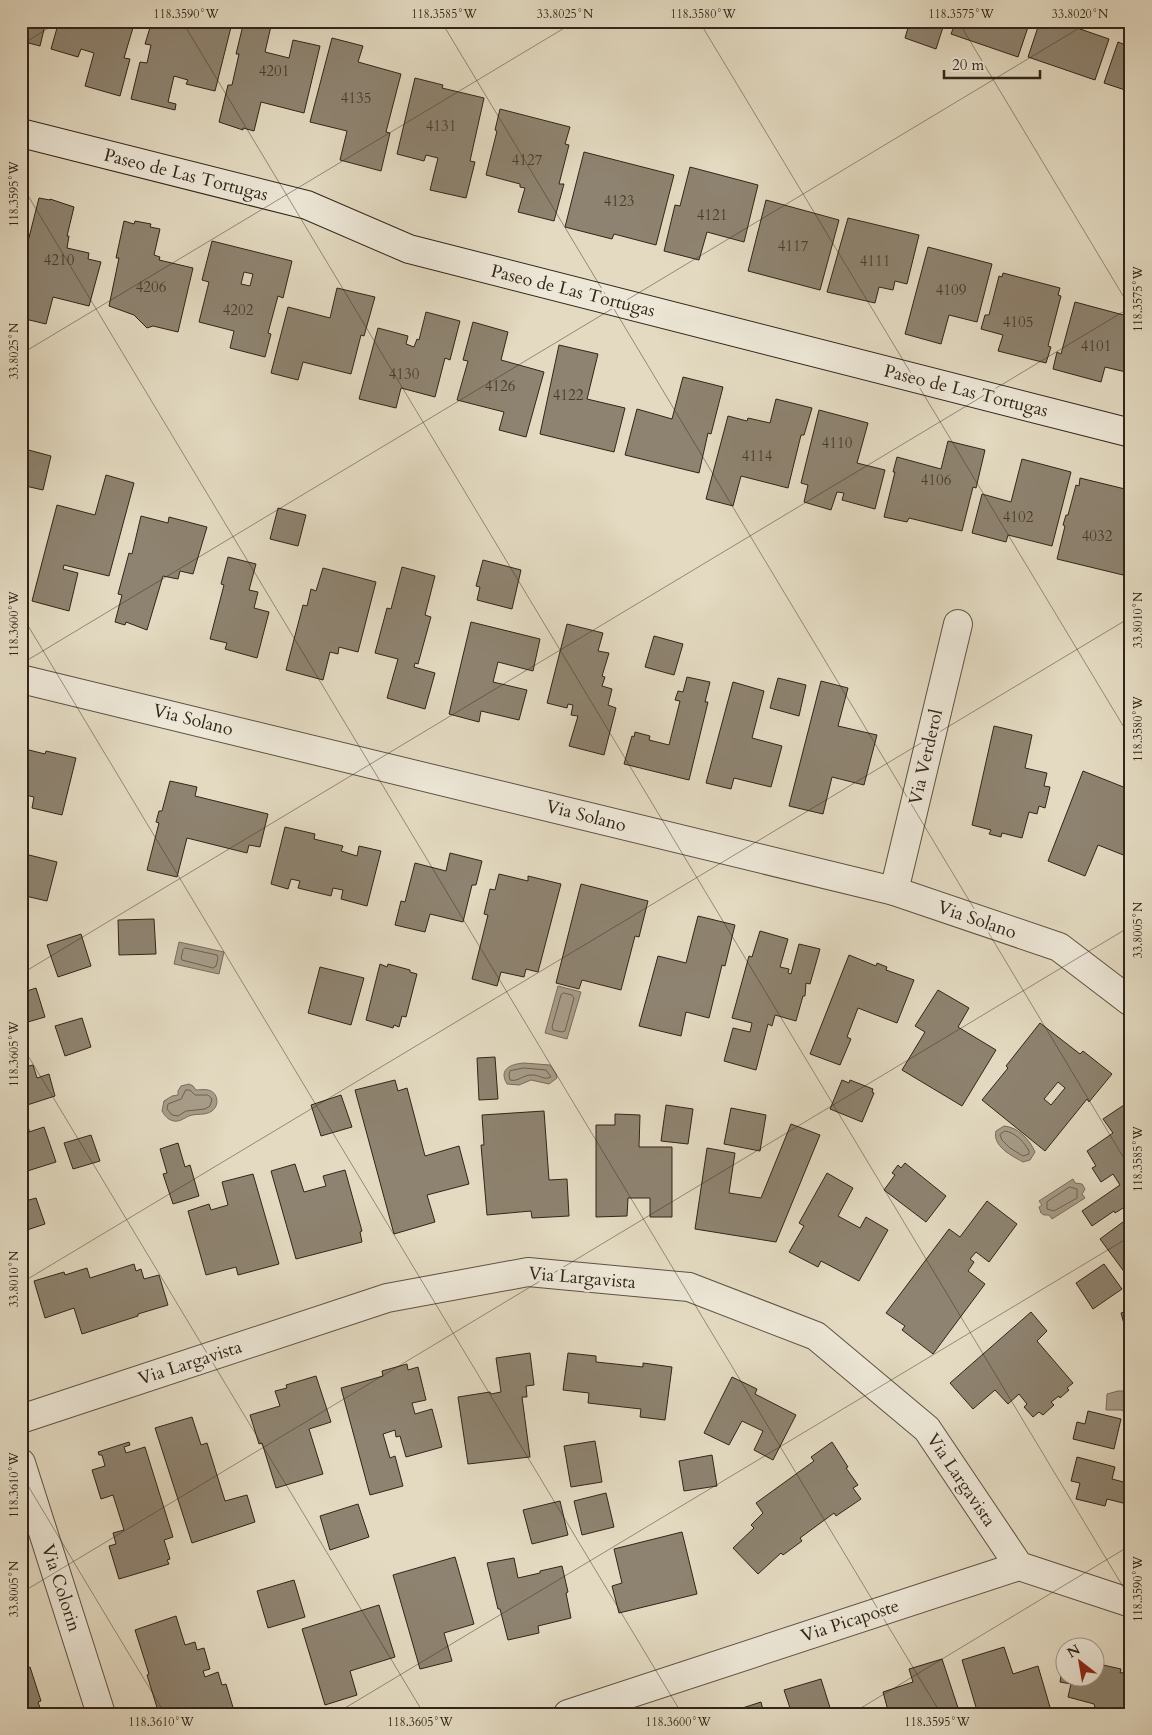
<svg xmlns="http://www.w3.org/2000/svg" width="1152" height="1735" font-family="Cardo,serif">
<rect width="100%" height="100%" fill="#e3dac1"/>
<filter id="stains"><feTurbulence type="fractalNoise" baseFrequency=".004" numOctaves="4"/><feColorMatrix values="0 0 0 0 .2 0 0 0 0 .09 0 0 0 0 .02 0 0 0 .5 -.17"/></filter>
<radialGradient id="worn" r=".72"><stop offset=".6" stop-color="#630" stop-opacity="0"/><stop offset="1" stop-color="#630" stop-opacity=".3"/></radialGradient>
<g fill="#a79c88" stroke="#786c5c">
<polygon points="179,942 224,952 219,974 174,964"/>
<polygon points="558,986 581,992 567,1039 545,1033"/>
<path d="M524 1063 550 1065 556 1074 557 1078 549 1084 531 1080 519 1085 507 1084C498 1069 511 1064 524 1063Z"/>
<path d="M189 1084 193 1086 196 1090C200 1090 204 1089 208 1090 218 1092 220 1105 212 1111 205 1116 196 1113 189 1116 184 1118 180 1122 174 1121 168 1120 165 1116 162 1111L164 1101 172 1096 178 1095V1091L181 1086Z"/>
<path d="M1004 1126C1018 1127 1030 1140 1035 1152L1030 1160 1023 1162C1012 1156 992 1146 996 1131Z"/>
<polygon points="1073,1179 1075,1183 1082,1184 1085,1189 1082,1194 1085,1198 1052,1219 1049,1215 1044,1215 1041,1213 1039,1207 1042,1205 1039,1201"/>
<polygon points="1118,1391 1131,1391 1131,1414 1121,1410 1106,1410 1107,1394"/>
</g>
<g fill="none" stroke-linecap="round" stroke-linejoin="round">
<g stroke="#6c6050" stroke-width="1">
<polygon points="185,948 217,955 218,958 216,966 213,968 182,960 181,958 183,950"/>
<polygon points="564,993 572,995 574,998 565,1031 562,1032 553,1030 552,1027 561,995"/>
<path d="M524 1068 546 1070 551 1077C543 1081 539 1074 531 1075 523 1075 518 1082 510 1080L509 1075 510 1071Z"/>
<polygon points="186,1090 190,1090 195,1095 208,1095 212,1099 210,1106 205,1109 186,1111 178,1116 172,1115 167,1109 168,1104 181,1099"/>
<path d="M1005 1131C1015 1132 1025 1143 1029 1151V1154L1023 1156 1010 1148 1002 1140 1000 1135Z"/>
<polygon points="1070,1187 1077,1189 1077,1198 1054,1211 1047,1209 1047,1202"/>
</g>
</g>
<g fill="#8e8370" stroke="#322519" fill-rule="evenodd">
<polygon points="21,21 46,21 40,46 21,41"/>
<polygon points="59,21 135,21 124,58 130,59 120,96 85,86 94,53 81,49 78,57 51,49"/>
<polygon points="152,21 225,21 232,23 215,91 186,84 188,80 174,76 168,102 176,104 175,110 131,99 140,62 147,63 151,45 145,44"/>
<polygon points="244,21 253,21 271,26 265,52 289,58 293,40 320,46 304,113 261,102 254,131 243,128 243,130 219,122 228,85 232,85 239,54 236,54"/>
<polygon points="910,21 945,21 936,49 905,38"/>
<polygon points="956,21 1030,21 1018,57 951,34"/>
<polygon points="1040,21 1057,21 1109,39 1095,80 1028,57"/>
<polygon points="332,38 363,46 358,62 401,74 386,132 390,133 381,171 340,160 347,131 310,122"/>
<polygon points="1118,42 1131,47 1131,92 1104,83"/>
<polygon points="415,78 443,85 442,88 484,98 470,161 475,162 466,198 430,190 438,158 426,155 424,161 397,154"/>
<polygon points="500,109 570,127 565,144 569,145 559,184 564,184 554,221 518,212 525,188 520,187 520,184 486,175 497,131 495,130"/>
<polygon points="584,152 674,175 656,245 614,234 612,239 565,227"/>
<polygon points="690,167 758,185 744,242 707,232 699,260 664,251 675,205 680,206"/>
<polygon points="39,198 50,200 50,199 74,207 67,236 69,236 67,248 89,253 88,259 101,262 89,306 53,297 46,324 21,318 21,269"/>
<polygon points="766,200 839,220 820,290 748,271"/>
<polygon points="848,218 919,235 907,284 895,281 893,290 879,287 875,303 827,292"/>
<polygon points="124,221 134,224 135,221 151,224 150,227 160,229 154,255 160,257 159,260 193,268 178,332 153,326 147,328 134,315 109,306 119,258 116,258"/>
<path d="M212 241 292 261 283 298 278 296 268 333 271 334 265 357 230 348 234 331 199 322 209 282 202 280ZM244 272 253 274 250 286 241 284Z"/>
<polygon points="928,247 992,264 977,322 949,315 941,344 905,334"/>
<polygon points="1003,273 1060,288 1058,295 1061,296 1048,346 1051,347 1046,363 998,351 1003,335 981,329 985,315 989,315 999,276 1002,277"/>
<polygon points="337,288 375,297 364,336 361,335 351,374 303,362 298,380 271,373 288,307 330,318"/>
<polygon points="1075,302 1131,317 1131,340 1127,354 1131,355 1126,372 1105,367 1101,382 1053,369 1057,352 1061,354"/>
<polygon points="426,312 460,321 450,360 445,358 435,397 401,388 396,408 359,399 378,328 408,336 406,344 414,347 417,339 419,340"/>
<polygon points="473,322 508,332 501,360 544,372 526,437 499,430 504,412 457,400 468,361 463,360"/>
<polygon points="559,345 598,354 587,399 625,408 614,452 540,434"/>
<polygon points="683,377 723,387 711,434 708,433 699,473 625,455 637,409 672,419"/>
<polygon points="776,399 812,408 804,435 801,435 788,488 741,476 733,506 706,499 728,416 747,421 748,418 770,423"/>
<polygon points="819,410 868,423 857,463 885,470 875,509 842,500 844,493 837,492 831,510 804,502 808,485 801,483"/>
<polygon points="948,441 985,450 976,488 973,487 962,531 909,518 907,522 884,517 895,472 893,472 897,457 941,469"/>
<polygon points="21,448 51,456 43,490 21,485"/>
<polygon points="1022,459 1071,472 1052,546 1008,535 1006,542 972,533 982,494 1011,502"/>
<polygon points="106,475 134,483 109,576 64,565 63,569 78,573 69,611 32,601 57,505 95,515"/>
<polygon points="1080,478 1125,489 1124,492 1127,493 1126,497 1131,499 1131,546 1123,575 1057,559 1065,526 1063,525 1066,515 1068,515 1076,485 1079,486"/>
<polygon points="278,508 306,515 298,546 270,539"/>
<polygon points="141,516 168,523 169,517 207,527 193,574 180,571 178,579 163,576 147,630 126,622 125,625 115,622 122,595 118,594 129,553 132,554"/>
<polygon points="21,527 27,528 21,541"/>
<polygon points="228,557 256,564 249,590 258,592 254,608 269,612 257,658 225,649 227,643 210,639 224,585 221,584"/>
<polygon points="483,560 521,570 512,609 477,600 480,587 476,586"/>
<polygon points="402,567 435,576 425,615 431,617 418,664 415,663 414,667 435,673 425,709 387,698 398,659 375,653 387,608 391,609"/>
<polygon points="323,568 376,582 358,652 339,647 338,654 330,652 323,680 286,670 303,605 307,606 311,589 316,591"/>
<polygon points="471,622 540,639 533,671 498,662 493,682 527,690 519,720 481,711 479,722 449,714"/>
<polygon points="567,624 603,633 598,651 609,653 602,676 605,677 602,686 612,689 608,705 616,708 604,755 569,746 578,716 571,715 573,705 568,704 567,708 547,703"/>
<polygon points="654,636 683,644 674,675 645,667"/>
<polygon points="687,677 710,682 705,702 708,702 689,780 624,764 632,736 634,737 635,732 650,736 649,740 669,745 680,701 675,700 678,691 683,692"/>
<polygon points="778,678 806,685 799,716 770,708"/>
<polygon points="821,681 848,688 838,726 877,735 864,785 832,777 823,814 789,806"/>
<polygon points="733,682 764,691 752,738 782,746 771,787 734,778 731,789 706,783"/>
<polygon points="994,726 1032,735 1025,768 1047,773 1044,786 1050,787 1045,808 1039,806 1037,814 1029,812 1022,838 1002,833 1001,837 989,834 991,830 972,825"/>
<polygon points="21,748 45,754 46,751 76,758 62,815 32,808 34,797 21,794"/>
<polygon points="1083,771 1131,790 1131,858 1098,845 1085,876 1048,861"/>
<polygon points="170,781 197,787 195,796 268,814 260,847 249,845 247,853 187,838 177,877 147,870 159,823 156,822 159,811 162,811"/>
<polygon points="285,827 315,834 314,839 343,846 341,851 357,856 359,846 381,851 367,906 341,899 343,890 333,888 331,896 298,888 300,881 291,879 288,889 271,884"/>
<polygon points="21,853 57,862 47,901 21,895"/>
<polygon points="450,853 482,861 476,885 472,885 463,922 430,914 425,932 395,925 401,901 405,902 415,863 446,871"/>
<polygon points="499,874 528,881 528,876 561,884 538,972 526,969 524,977 501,972 497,986 472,979 488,915 484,914 490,889 495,890"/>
<polygon points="581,884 648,901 639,937 635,936 621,990 582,980 579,989 556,983"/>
<polygon points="698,916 735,925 725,966 722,965 709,1018 686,1012 681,1036 639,1026 658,956 686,963"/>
<polygon points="154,919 156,954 119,955 118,920"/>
<polygon points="760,931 788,939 780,967 789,969 788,973 791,974 799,944 820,949 810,984 806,983 805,996 803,996 796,1021 775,1015 772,1026 768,1024 756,1070 724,1061 733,1028 750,1032 752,1023 732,1018 749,956 752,957"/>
<polygon points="81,934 91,966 58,977 47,945"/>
<polygon points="849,955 876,966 877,963 887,967 886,970 914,980 897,1023 858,1008 847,1037 851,1039 840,1065 810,1054"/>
<polygon points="380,964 387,967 388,964 410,970 410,972 417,974 406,1017 402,1016 399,1027 394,1025 393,1028 366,1020"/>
<polygon points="320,967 364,978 351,1025 308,1013"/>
<polygon points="36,988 45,1017 21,1024 21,993"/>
<polygon points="938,990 969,1008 958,1027 996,1050 962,1106 902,1070 925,1032 915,1026"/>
<polygon points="82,1018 91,1047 65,1056 55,1026"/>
<path d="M1040 1023 1080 1054 1083 1051 1112 1074 1089 1102 1087 1099 1045 1151 982 1100 1008 1068 1006 1066ZM1058 1082 1065 1088 1051 1105 1044 1099Z"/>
<polygon points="21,1056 25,1067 33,1065 37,1078 49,1074 55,1096 21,1107"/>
<polygon points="495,1057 498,1099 479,1100 477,1058"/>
<polygon points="395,1080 398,1091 407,1088 425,1156 459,1146 469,1184 427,1195 435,1222 394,1234 355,1090"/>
<polygon points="842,1080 849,1083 850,1080 873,1089 872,1092 874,1093 862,1122 830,1109"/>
<polygon points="341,1095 352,1127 321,1136 311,1105"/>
<polygon points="1130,1101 1131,1187 1127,1190 1131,1196 1131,1203 1115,1213 1114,1211 1092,1226 1082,1211 1120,1185 1113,1174 1101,1182 1092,1168 1096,1166 1087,1151 1113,1133 1103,1119"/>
<polygon points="666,1105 693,1109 688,1144 661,1141"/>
<polygon points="731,1108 766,1115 760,1151 724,1144"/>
<polygon points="544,1111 549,1180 567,1179 569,1216 532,1218 531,1211 487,1215 481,1145 484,1145 482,1115"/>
<polygon points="615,1114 640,1115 639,1147 672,1147 672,1217 650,1217 650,1198 628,1198 627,1216 596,1217 596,1125 615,1125"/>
<polygon points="791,1124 820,1135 776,1242 695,1229 707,1148 735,1153 729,1193 761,1198"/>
<polygon points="44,1127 56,1162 21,1173 21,1132 29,1129 29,1132"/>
<polygon points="91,1135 100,1161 73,1169 64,1143"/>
<polygon points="178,1143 185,1167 190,1165 199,1196 173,1204 163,1174 167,1173 160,1149"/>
<polygon points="905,1163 946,1196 926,1222 884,1190 895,1175 892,1173 898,1165 901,1168"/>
<polygon points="295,1164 304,1192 326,1186 323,1176 345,1170 362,1231 360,1232 362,1242 296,1259 271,1171"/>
<polygon points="827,1173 853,1188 838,1216 860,1228 866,1217 888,1230 859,1281 821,1261 818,1267 789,1252 804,1226 799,1223"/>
<polygon points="253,1174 279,1264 238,1275 236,1267 206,1275 188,1211 209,1204 211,1210 228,1205 222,1182"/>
<polygon points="21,1177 29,1200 36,1198 45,1224 21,1232"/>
<polygon points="987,1201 1017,1224 989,1262 976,1252 970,1259 974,1262 968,1271 985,1284 933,1354 902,1330 905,1326 886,1313 949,1229 960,1237"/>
<polygon points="1131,1216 1131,1281 1100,1239"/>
<polygon points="134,1264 136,1271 141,1269 144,1279 159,1275 168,1305 138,1314 138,1316 82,1334 74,1308 45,1318 34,1281 64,1272 65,1275 87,1268 90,1278"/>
<polygon points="1104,1264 1122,1289 1093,1309 1076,1283"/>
<polygon points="1131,1310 1131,1337 1128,1338 1121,1313"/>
<polygon points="1031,1312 1047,1331 1037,1341 1073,1383 1067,1388 1069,1390 1060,1398 1059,1396 1051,1402 1054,1405 1043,1415 1039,1412 1033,1417 1024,1407 1027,1404 1019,1394 1008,1404 995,1390 973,1409 950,1383"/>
<polygon points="530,1353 534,1385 526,1386 527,1397 522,1397 530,1457 468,1464 458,1397 490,1392 491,1394 501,1392 496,1358"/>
<polygon points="568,1353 596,1356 596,1362 643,1367 643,1363 672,1367 665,1420 640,1417 641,1409 588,1403 589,1393 563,1390"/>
<polygon points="407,1364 408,1370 418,1367 426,1400 412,1403 415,1414 432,1409 442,1447 406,1457 400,1436 396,1437 395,1430 383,1434 390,1458 395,1456 403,1486 370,1495 341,1388 383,1376 382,1371"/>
<polygon points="316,1376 331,1422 309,1429 323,1474 276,1488 262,1443 259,1444 250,1415 280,1406 275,1391 287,1388 286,1385"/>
<polygon points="732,1377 757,1389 755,1394 796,1415 773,1460 754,1450 763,1431 742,1421 729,1445 704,1433"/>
<polygon points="1088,1411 1121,1419 1114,1449 1073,1439 1077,1422 1085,1424"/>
<polygon points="192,1417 201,1445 207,1443 225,1501 247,1495 255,1522 192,1543 155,1428"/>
<polygon points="595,1441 602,1482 571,1487 564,1446"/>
<polygon points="129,1442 130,1445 124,1447 126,1453 145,1447 173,1537 164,1540 170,1559 167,1560 169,1564 119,1579 109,1546 116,1544 113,1533 124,1530 113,1495 101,1499 92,1470 105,1466 102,1455 99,1455 98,1452"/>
<polygon points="832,1442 848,1467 846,1468 858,1485 853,1488 861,1499 836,1516 834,1513 800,1538 802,1541 783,1555 781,1553 758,1574 733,1548 754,1528 751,1525 763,1513 756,1503 814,1461 811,1457"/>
<polygon points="712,1455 717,1486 684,1491 679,1461"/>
<polygon points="1077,1457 1115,1467 1112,1479 1131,1484 1131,1505 1107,1499 1105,1506 1076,1499 1080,1483 1071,1481"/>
<polygon points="606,1493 614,1527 582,1535 574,1501"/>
<polygon points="560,1501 568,1535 532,1544 523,1510"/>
<polygon points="358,1504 369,1537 330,1550 320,1516"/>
<polygon points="682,1532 697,1594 619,1613 612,1586 622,1583 614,1549"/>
<polygon points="455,1557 474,1624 444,1633 452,1661 420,1669 393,1575"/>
<polygon points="514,1558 518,1578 540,1573 540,1571 562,1566 568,1592 566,1593 571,1618 538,1626 539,1633 508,1640 500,1609 498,1609 487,1563"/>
<polygon points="294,1580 305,1617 268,1628 257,1591"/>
<polygon points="379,1605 395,1657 350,1671 357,1695 325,1705 302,1629"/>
<polygon points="176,1616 185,1645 195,1642 197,1650 204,1648 210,1669 203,1671 205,1677 218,1672 222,1685 226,1684 235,1714 165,1714 165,1712 159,1714 147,1675 149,1674 135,1630"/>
<polygon points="1004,1647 1013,1674 1038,1666 1052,1714 978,1714 962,1660"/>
<polygon points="942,1659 960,1714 889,1714 883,1692 913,1682 909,1669"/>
<polygon points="1064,1659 1064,1678 1094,1678 1094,1663 1121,1669 1120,1673 1128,1672 1131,1683 1131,1714 1097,1714 1094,1704 1068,1697 1071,1684 1060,1682"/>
<polygon points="30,1667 41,1701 38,1702 42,1714 21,1714 21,1670"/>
<polygon points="821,1679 832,1714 792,1714 784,1690"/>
<polygon points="761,1702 764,1714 727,1713"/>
</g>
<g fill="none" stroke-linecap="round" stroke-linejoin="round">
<defs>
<g id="street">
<polyline points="21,679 894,891 1059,947 1131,1002"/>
<polyline points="894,891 958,624"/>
<polyline points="21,1419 387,1298 528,1272 689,1287 816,1336 927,1429 1019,1566"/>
<polyline points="21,1463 101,1714"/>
<polyline points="568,1714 1019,1566 1131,1603"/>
</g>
<polyline id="secondary" points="21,133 307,205 409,249 1131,433"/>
</defs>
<use href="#street" stroke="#5e5243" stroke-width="30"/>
<use href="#secondary" stroke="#322519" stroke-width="30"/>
<use href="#street" stroke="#ede7d7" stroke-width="28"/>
<use href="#secondary" stroke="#ede7d7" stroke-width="28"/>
</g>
<path fill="none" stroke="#322519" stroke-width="1" stroke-opacity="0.45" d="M182 21 1131 1600M441 21 1131 1170M699 21 1131 739M958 21 1131 309M21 45 60 21M21 184 941 1714M21 354 576 21M21 614 682 1714M21 664 1091 21M21 974 1131 307M21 1044 424 1714M21 1283 1131 617M21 1474 165 1714M21 1593 1131 926M335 1714 1131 1236M851 1714 1131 1545"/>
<g text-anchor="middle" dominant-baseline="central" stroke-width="5" stroke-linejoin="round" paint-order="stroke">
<g font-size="15" fill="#493c2f">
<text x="274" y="71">4201</text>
<text x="356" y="98">4135</text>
<text x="441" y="126">4131</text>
<text x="527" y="160">4127</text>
<text x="619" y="201">4123</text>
<text x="712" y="215">4121</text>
<text x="793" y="246">4117</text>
<text x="59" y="260">4210</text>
<text x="875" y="261">4111</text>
<text x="151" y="287">4206</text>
<text x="951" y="290">4109</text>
<text x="238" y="310">4202</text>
<text x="1018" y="322">4105</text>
<text x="1096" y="346">4101</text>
<text x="404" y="374">4130</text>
<text x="500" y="386">4126</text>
<text x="568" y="395">4122</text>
<text x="837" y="443">4110</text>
<text x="757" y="456">4114</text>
<text x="936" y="480">4106</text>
<text x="1018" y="517">4102</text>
<text x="1097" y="536">4032</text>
</g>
<g font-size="18" fill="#322519" stroke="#ede7d7">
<text transform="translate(186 175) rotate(14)">Paseo de Las Tortugas</text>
<text transform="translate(573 291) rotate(14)">Paseo de Las Tortugas</text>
<text transform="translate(966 391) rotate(14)">Paseo de Las Tortugas</text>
<text transform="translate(193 720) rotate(14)">Via Solano</text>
<text transform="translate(926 757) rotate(-77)">Via Verderol</text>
<text transform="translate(586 816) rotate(14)">Via Solano</text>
<text transform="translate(977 920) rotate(19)">Via Solano</text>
<text transform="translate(582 1278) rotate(5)">Via Largavista</text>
<text transform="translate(190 1363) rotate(-18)">Via Largavista</text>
<text transform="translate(961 1480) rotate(56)">Via Largavista</text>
<text transform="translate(61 1588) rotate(72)">Via Colorin</text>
<text transform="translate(850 1621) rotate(-18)">Via Picaposte</text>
</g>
</g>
<rect width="1152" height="1735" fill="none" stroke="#e3dac1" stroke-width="55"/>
<g transform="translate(1080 1662) rotate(329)"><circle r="24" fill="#ede7d7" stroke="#a2998b"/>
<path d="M0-4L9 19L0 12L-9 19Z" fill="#8f2418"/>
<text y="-8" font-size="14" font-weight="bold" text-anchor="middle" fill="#322519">N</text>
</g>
<path d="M944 70v8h96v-8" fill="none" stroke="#322519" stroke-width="2.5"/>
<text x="952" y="70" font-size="15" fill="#322519" stroke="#ede7d7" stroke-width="4" paint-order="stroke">20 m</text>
<rect x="28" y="28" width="1096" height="1680" fill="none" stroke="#322519" stroke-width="2"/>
<g font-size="12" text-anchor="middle" fill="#322519">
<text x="186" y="18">118.3590°W</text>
<text x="444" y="18">118.3585°W</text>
<text x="565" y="18">33.8025°N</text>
<text x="703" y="18">118.3580°W</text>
<text x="961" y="18">118.3575°W</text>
<text x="1080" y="18">33.8020°N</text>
<text transform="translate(14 194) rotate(-90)" y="4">118.3595°W</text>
<text transform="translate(1138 299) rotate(-90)" y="4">118.3575°W</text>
<text transform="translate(14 351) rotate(-90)" y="4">33.8025°N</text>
<text transform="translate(1138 620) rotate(-90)" y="4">33.8010°N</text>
<text transform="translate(14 624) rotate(-90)" y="4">118.3600°W</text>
<text transform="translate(1138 729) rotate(-90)" y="4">118.3580°W</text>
<text transform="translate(1138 930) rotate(-90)" y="4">33.8005°N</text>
<text transform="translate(14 1054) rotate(-90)" y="4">118.3605°W</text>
<text transform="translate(1138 1159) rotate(-90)" y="4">118.3585°W</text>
<text transform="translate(14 1279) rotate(-90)" y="4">33.8010°N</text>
<text transform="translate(14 1485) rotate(-90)" y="4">118.3610°W</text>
<text transform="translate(14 1589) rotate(-90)" y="4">33.8005°N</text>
<text transform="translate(1138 1589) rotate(-90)" y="4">118.3590°W</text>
<text x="161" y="1726">118.3610°W</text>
<text x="420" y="1726">118.3605°W</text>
<text x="678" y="1726">118.3600°W</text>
<text x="937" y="1726">118.3595°W</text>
</g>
<rect width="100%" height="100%" filter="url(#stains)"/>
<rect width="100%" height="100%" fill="url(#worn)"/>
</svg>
